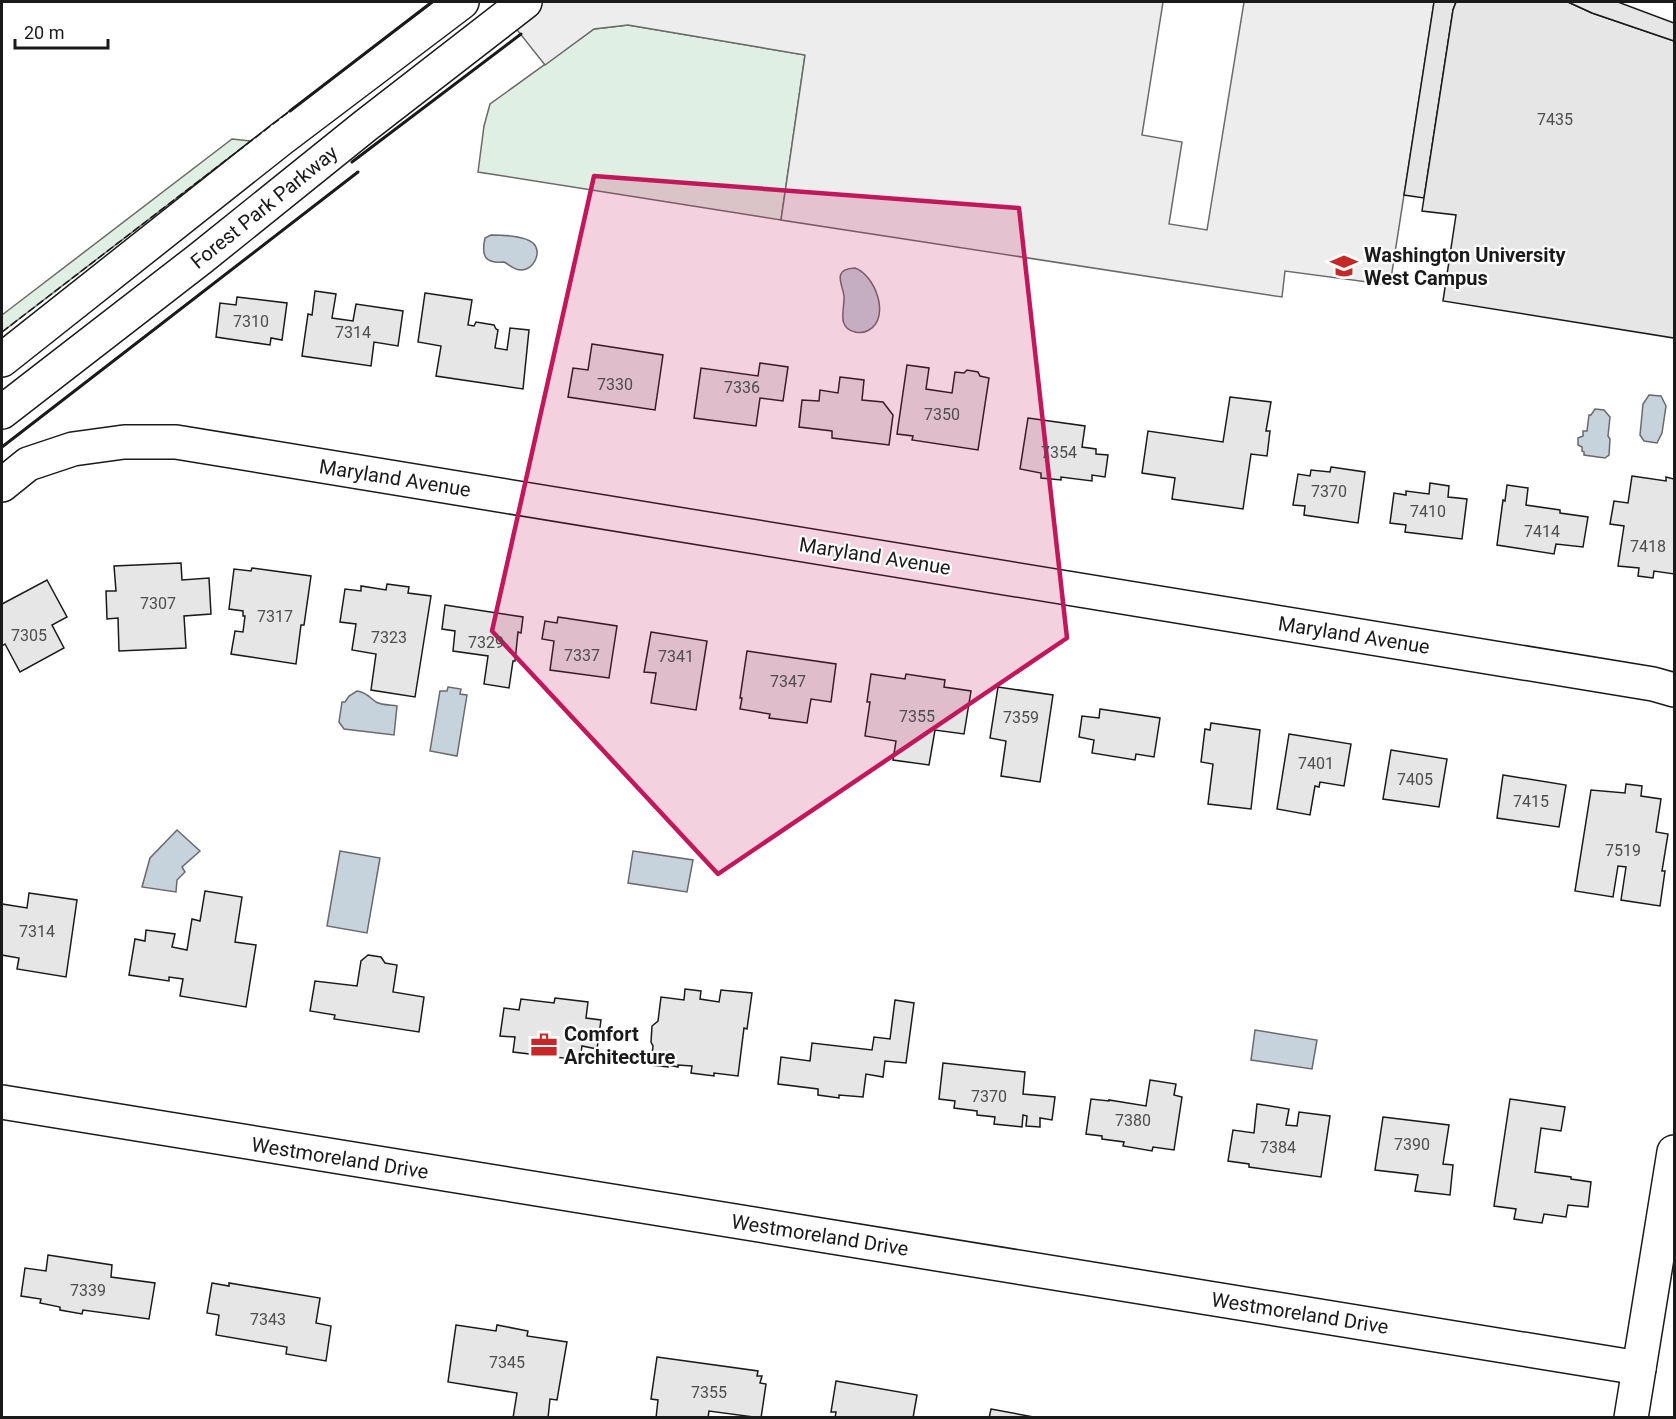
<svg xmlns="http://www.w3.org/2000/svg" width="1676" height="1419" font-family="Roboto,sans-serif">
<rect width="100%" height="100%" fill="#fff"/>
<g fill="#e0efe3" stroke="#6a6a6a" stroke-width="1.5">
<polygon points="628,25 805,55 781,220 478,172 484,126 490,104 594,29"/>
<polygon points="232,139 251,141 2,332 2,315"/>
</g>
<polygon fill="#ededed" stroke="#6a6a6a" stroke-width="1.5" points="495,2 1163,2 1142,135 1182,142 1169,224 1207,230 1244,2 1434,2 1390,285 1285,271 1282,297 781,220 805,55 628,25 594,29 545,65"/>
<g fill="#c6d2dc" stroke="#6a6a6a" stroke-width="1.5">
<path d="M491 235C501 235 525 236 533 243 543 252 533 271 521 270 514 270 510 265 504 262 485 264 481 256 485 238Z"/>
<path d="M855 268C875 275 891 317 869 330 864 333 859 333 855 332 836 328 845 308 844 296 842 283 832 269 855 268Z"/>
<polygon points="1649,395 1661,396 1666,406 1662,433 1657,443 1644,441 1640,435 1643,404"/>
<polygon points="1595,409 1604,410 1610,417 1608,436 1610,439 1609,455 1605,458 1584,455 1584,452 1582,451 1582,447 1578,445 1578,438 1583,436 1583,431 1587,431 1589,415 1591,415"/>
<polygon points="448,687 461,689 460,694 467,695 457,756 430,751 440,691 447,691"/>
<path d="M357 691C366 692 369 697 376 702 381 705 390 705 397 706L394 735 344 729 339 722 342 702H345L349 696Z"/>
<polygon points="177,830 200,851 182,867 185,872 177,880 176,892 142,887 150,858"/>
<polygon points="340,851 380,858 367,933 327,926"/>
<polygon points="633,851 693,860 687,892 628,883"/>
<polygon points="1255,1030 1317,1040 1312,1069 1251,1060"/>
</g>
<g fill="#e6e6e6" stroke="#1a1a1a" stroke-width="1.5">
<polygon points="1434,2 1456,2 1453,10 1424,198 1404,195"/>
<polygon points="1456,2 1568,2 1592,13 1674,41 1674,338 1443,301 1456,215 1422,211 1453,10"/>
<polygon points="1568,2 1618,2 1674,23 1674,41 1592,13"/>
<polygon points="315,291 336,294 332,318 353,321 356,304 403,311 398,346 374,342 371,366 302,356 308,314 312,315"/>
<polygon points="425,293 472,300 468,325 474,326 476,322 494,325 496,329 498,330 495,348 507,350 510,328 529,330 523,389 436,376 441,346 418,342"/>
<polygon points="237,297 287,303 282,340 271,338 270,345 216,337 220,303 236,305"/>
<polygon points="592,344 663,355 655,410 568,397 573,368 588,370"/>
<polygon points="760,363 788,367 783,401 760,398 756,426 694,418 701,368 758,376"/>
<polygon points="907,365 929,368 926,389 952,393 955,372 964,373 967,370 978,372 980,376 989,378 978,450 912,440 913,436 897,434"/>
<polygon points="840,377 864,380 862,400 883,402 893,415 889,445 832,438 832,431 799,427 802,400 819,401 820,390 838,393"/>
<polygon points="1230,397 1271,402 1266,431 1270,431 1267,456 1251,454 1243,509 1172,499 1175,478 1142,473 1148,431 1223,442"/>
<polygon points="1028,418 1085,426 1082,447 1096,449 1096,454 1108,455 1105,477 1092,475 1092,481 1061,477 1061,480 1041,478 1041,473 1020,469"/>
<polygon points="1331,467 1365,472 1358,523 1304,515 1305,506 1293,505 1298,474 1310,476 1311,470 1330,472"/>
<polygon points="1632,476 1666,481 1666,477 1674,479 1674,574 1654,571 1653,578 1638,576 1639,568 1618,566 1624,526 1610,524 1614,501 1628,503"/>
<polygon points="1430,483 1449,486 1448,497 1467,499 1462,539 1405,532 1406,525 1390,523 1394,493 1406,495 1406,491 1429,494"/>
<polygon points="1507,485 1528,488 1526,505 1560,510 1560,513 1588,517 1583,547 1556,544 1554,554 1497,545 1503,500 1505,501"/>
<polygon points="181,563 182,580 209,578 211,614 184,616 186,648 119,651 118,618 107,619 106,591 116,591 114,566"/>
<polygon points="252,568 311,576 304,625 301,625 296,664 231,654 235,631 243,632 245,616 243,616 243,611 229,609 234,569 251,571"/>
<polygon points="47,580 67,617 52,625 64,648 20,672 5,644 2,646 2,604"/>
<polygon points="387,584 409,587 408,593 431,596 415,697 371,690 376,654 352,650 356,624 340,622 345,589 361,591 361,586 386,590"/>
<polygon points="445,605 523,617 521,633 518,632 515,661 513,661 509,688 484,684 488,656 453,651 455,631 442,629"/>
<polygon points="558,617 617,626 609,678 550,670 554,641 542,639 545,621 557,623"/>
<polygon points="651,632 707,641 696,710 651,703 656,673 644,672"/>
<polygon points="747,651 836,664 831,702 811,699 807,723 769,718 770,714 740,709 742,698 740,698"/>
<polygon points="871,674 905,679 906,674 945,680 944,687 971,691 964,734 935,730 929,765 893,760 896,741 865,736 870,702 867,702"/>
<polygon points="998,687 1053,695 1040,782 1001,776 1006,741 990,738"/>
<polygon points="1100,709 1160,718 1154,757 1136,754 1135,760 1092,753 1094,740 1079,737 1082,716 1099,718"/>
<polygon points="1211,723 1260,730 1251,809 1208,804 1213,764 1201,762 1205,729 1210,730"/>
<polygon points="1289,734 1351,744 1344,786 1320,782 1319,787 1315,786 1310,815 1277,809"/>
<polygon points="1391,750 1447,759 1439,807 1383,799"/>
<polygon points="1503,775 1566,785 1559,827 1497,818"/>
<polygon points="1626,784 1642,786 1641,796 1661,799 1656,832 1668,834 1662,871 1665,871 1660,906 1621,900 1626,867 1618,866 1613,897 1575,891 1591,790 1625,793"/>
<polygon points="205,891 242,897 235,942 256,945 246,1007 180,996 183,979 169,977 169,981 129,975 135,939 145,941 146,930 175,934 172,947 187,950 192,919 200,921"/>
<polygon points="29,893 77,900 66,977 17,969 19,958 2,955 2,904 27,908"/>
<polygon points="368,955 381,957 385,963 397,965 393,992 424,997 419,1032 334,1019 335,1015 310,1011 315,981 357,986 361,961"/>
<polygon points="685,989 701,991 700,999 719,1002 721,990 752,993 747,1029 744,1028 738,1076 714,1073 714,1076 691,1073 692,1066 678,1065 678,1067 668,1065 668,1067 651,1065 653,1046 651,1042 652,1026 658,1021 661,997 684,1000"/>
<polygon points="555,998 588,1002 586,1018 601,1020 597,1049 582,1046 580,1060 513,1052 515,1037 500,1036 504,1008 519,1010 521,999 554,1003"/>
<polygon points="895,1000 914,1003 906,1063 885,1061 883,1077 866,1074 863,1097 839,1095 839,1098 818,1095 818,1089 778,1084 781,1057 810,1061 812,1043 872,1050 874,1037 890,1039"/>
<polygon points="943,1063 1025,1072 1023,1094 1055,1097 1052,1120 1040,1118 1040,1127 1026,1126 1027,1116 1023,1115 1022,1127 994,1124 995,1117 977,1115 977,1111 954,1108 955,1101 939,1099"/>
<polygon points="1150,1080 1176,1084 1174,1095 1182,1097 1174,1150 1153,1147 1152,1151 1123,1146 1124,1142 1102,1139 1102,1136 1086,1134 1091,1099 1109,1101 1109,1100 1146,1106"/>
<polygon points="1510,1099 1565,1107 1561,1131 1541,1128 1535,1172 1571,1177 1571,1179 1591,1182 1588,1207 1568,1205 1566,1217 1544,1214 1542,1223 1514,1219 1516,1209 1494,1206"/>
<polygon points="1257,1104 1289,1109 1286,1125 1297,1126 1299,1112 1330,1116 1321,1177 1249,1167 1249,1164 1228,1161 1233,1130 1254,1133"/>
<polygon points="1383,1117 1449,1125 1443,1164 1453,1165 1450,1195 1415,1191 1418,1175 1375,1170"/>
<polygon points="48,1255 112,1265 111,1277 155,1283 149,1319 83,1310 82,1314 60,1310 60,1307 40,1303 41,1299 21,1296 25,1268 46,1271"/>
<polygon points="212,1283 229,1286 229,1283 320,1298 316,1323 331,1326 326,1361 286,1354 287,1347 216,1335 219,1315 207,1313"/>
<polygon points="456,1325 496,1331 497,1325 528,1331 527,1336 567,1342 557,1400 550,1399 548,1418 513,1418 517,1393 448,1382"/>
<polygon points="657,1357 758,1371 757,1376 762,1376 760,1383 766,1384 761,1418 709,1411 708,1418 656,1418 658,1400 651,1399"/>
<polygon points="836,1381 917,1395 913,1418 835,1418 836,1412 831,1412"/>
<polygon points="991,1409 1039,1418 989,1418"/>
</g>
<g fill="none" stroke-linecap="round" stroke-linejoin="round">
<defs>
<g id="minor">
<polyline points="2,485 28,464 73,449 124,442 176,442 1653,684 1674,690"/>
<polyline points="2,1102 1639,1368"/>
<polyline points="1631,1418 1674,1152"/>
</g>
<g id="highway">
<polyline points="2,360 281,139 462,2"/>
<polyline points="2,412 201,258 365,126 525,2"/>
</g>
</defs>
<use href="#minor" stroke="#1a1a1a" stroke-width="36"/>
<use href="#highway" stroke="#1a1a1a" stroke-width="36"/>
<use href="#minor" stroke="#fff" stroke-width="33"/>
<use href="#highway" stroke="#fff" stroke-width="33"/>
<polyline stroke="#1a1a1a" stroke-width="1.5" stroke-dasharray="8 3" stroke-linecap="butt" points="2,332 290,111"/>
<g stroke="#1a1a1a" stroke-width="3">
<polyline points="290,111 432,2"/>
<polyline points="352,162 521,34"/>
<polyline points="2,447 358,172"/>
</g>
</g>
<path fill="#c2185b" fill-opacity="0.2" stroke="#c2185b" stroke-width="4.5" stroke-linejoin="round" d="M594 176 1019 208 1067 638 718 874 492 631Z"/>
<defs>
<symbol id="university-bare" viewBox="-9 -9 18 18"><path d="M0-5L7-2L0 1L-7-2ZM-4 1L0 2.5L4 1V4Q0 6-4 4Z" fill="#c62828" stroke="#fff" stroke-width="2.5" paint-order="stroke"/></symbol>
<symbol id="office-bare" viewBox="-9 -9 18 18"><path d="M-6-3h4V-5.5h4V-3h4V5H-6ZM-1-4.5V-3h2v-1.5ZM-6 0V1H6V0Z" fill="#c62828" stroke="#fff" stroke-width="2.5" paint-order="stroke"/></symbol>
</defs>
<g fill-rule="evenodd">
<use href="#university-bare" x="1325" y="247" width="38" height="38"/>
<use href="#office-bare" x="525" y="1026" width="38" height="38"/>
</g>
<g text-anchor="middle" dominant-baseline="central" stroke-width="4.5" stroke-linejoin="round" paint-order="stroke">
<g font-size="16" fill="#4d4d4d">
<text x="1555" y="119">7435</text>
<text x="251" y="321">7310</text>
<text x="353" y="332">7314</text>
<text x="615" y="384">7330</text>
<text x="742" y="387">7336</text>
<text x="942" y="414">7350</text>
<text x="1059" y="452">7354</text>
<text x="1329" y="491">7370</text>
<text x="1428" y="511">7410</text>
<text x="1542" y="531">7414</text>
<text x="1648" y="546">7418</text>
<text x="158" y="603">7307</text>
<text x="275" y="616">7317</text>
<text x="29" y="635">7305</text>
<text x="389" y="637">7323</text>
<text x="486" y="642">7329</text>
<text x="582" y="655">7337</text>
<text x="676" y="656">7341</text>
<text x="788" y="681">7347</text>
<text x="917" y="716">7355</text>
<text x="1021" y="717">7359</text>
<text x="1316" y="763">7401</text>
<text x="1415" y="779">7405</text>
<text x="1531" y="801">7415</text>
<text x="1623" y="850">7519</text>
<text x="37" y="931">7314</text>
<text x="989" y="1096">7370</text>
<text x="1133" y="1120">7380</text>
<text x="1412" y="1144">7390</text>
<text x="1278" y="1147">7384</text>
<text x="88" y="1290">7339</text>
<text x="268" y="1319">7343</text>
<text x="507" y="1362">7345</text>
<text x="709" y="1392">7355</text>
</g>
<g font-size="20" fill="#1a1a1a" stroke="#fff">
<text transform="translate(264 207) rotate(-39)">Forest Park Parkway</text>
<text transform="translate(395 478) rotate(9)">Maryland Avenue</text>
<text transform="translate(875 556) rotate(9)">Maryland Avenue</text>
<text transform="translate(1354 635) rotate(9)">Maryland Avenue</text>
<text transform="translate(340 1158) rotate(9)">Westmoreland Drive</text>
<text transform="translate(820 1235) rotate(9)">Westmoreland Drive</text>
<text transform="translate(1300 1313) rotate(9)">Westmoreland Drive</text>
</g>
<g font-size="20" font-weight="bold" fill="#1a1a1a" stroke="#fff" text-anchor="start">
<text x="1364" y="255">Washington University<tspan x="1364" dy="23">West Campus</tspan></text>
<text x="564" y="1034">Comfort<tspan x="564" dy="23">Architecture</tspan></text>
</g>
</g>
<rect width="1676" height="1419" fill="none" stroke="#1a1a1a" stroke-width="6"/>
<path d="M15 39v9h93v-9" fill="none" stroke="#1a1a1a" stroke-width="3"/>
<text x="24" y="39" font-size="18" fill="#1a1a1a" stroke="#ffffff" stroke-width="4.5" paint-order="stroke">20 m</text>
</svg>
